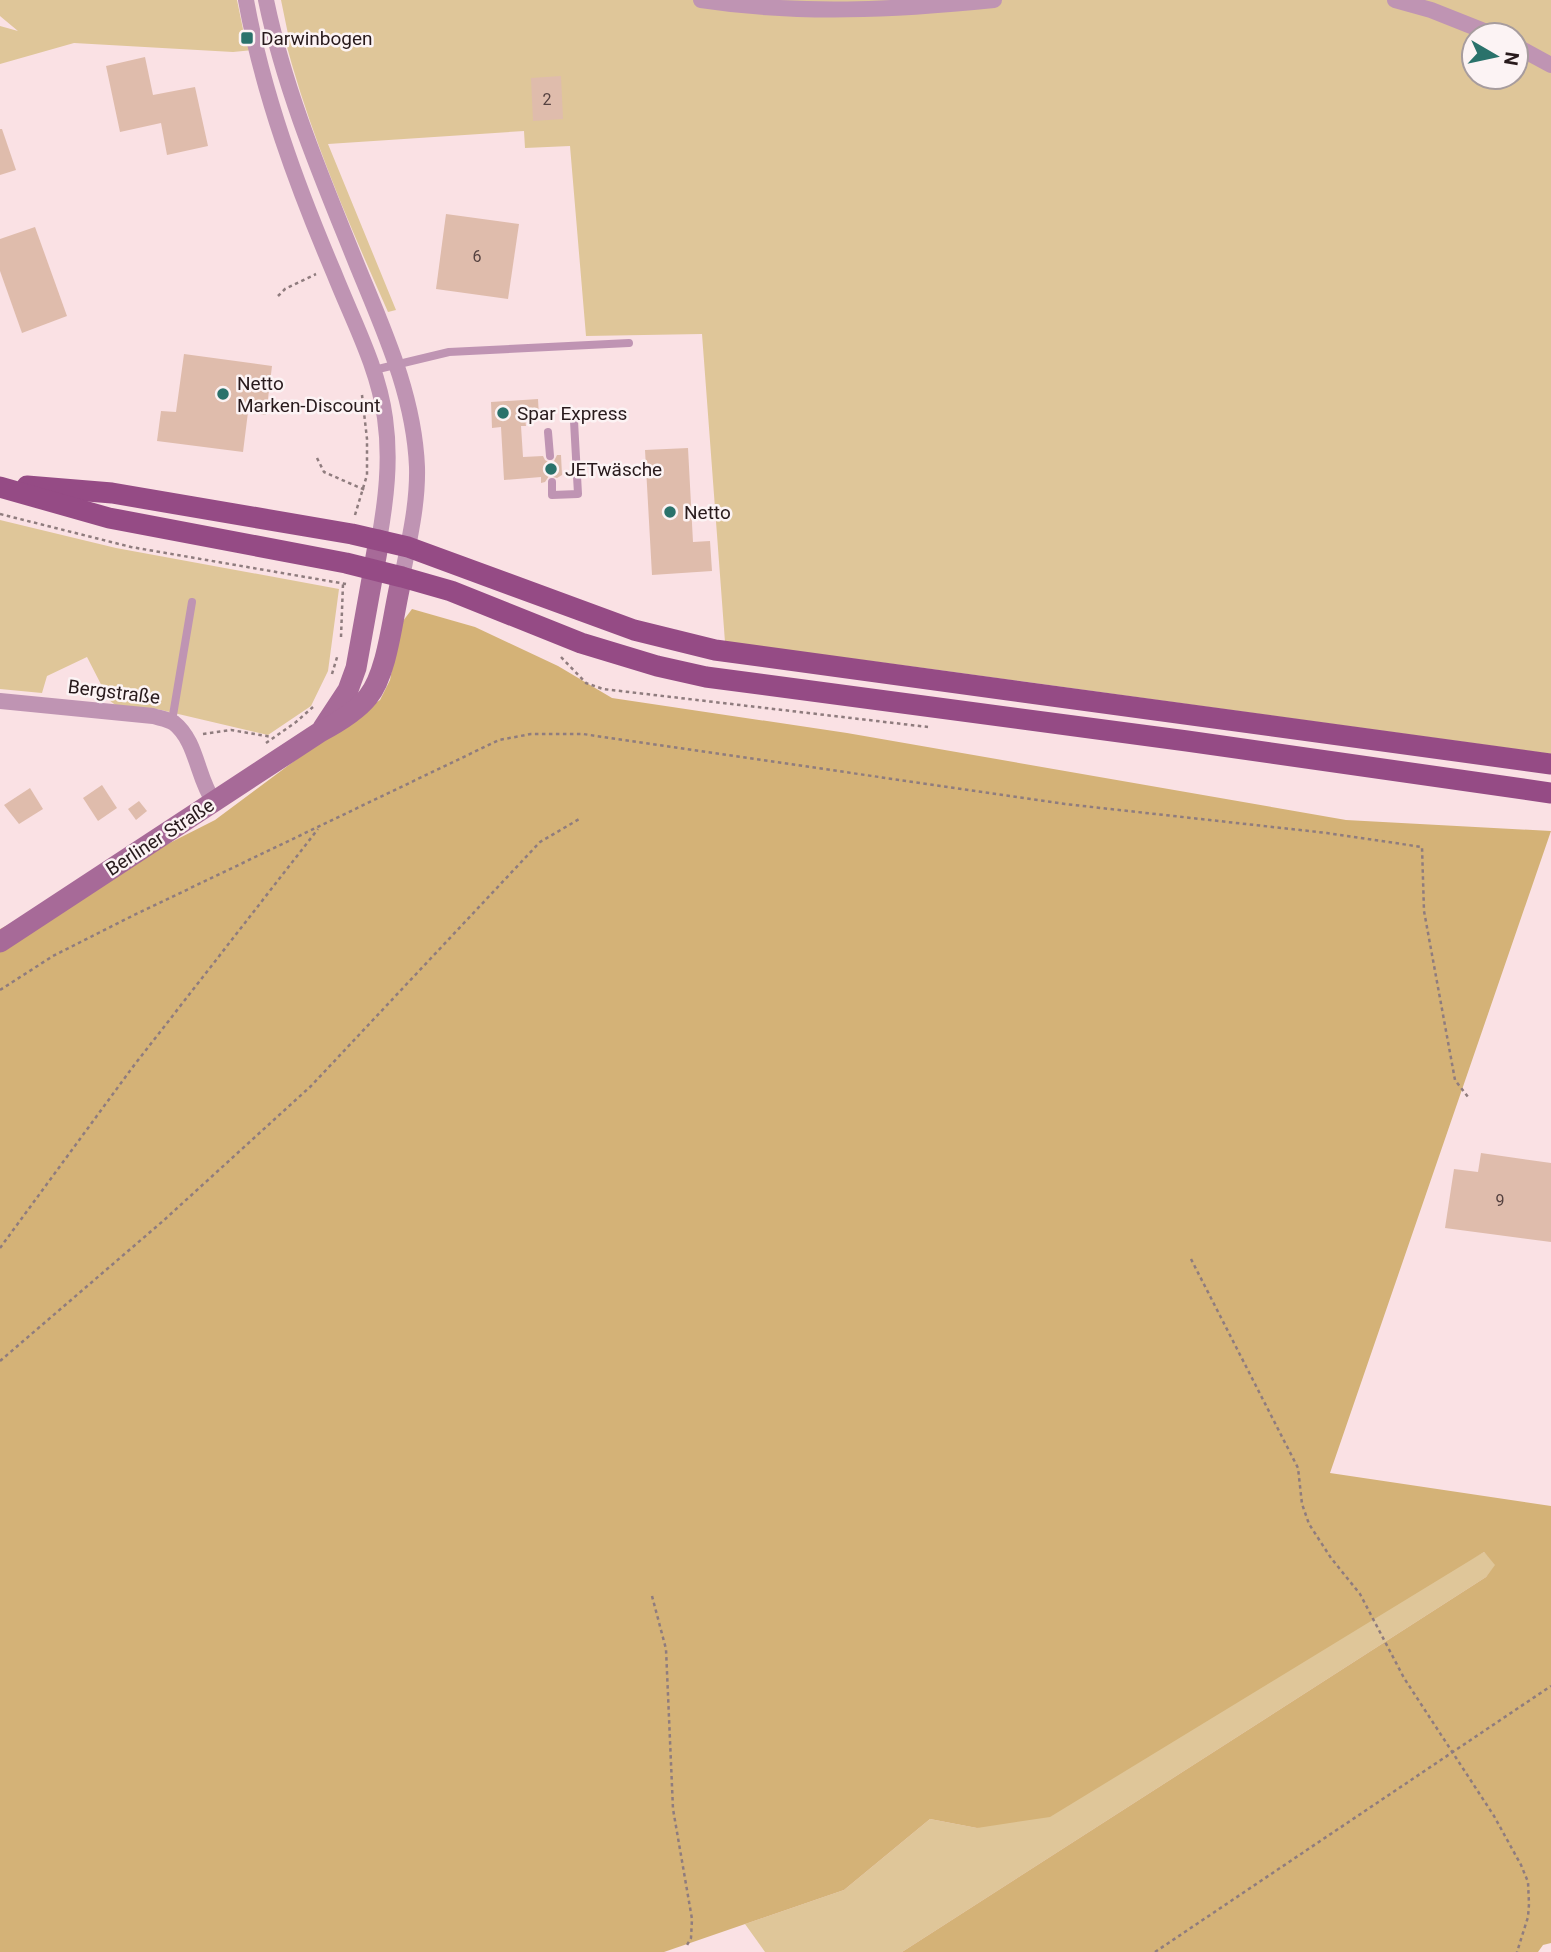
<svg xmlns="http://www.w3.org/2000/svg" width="1551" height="1952" font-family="Roboto,sans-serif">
<rect width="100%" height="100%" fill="#fae1e4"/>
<g fill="#dfc699" fill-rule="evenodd">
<polygon points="0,0 237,0 245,39 250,39 253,50 233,52 74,43 0,64 0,26 18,31 0,16"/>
<path d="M281 0H1551V754L946 671 725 642 702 334 586 336 570 146 525 148 524 131 328 144 396 310 388 312C348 222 309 132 284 36L288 34ZM1474 35H1516V77H1474Z"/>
<polygon points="0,520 116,548 339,589 328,671 311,706 268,735 157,709 118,707 109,700 87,657 47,676 42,693 0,689"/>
<polygon points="1484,1552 1496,1565 1486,1577 902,1952 765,1952 745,1924 844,1890 930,1819 977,1828"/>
</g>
<polygon fill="#d4b277" points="412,609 475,627 558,666 612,698 847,733 1346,820 1551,831 1330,1473 1551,1506 1551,1943 1543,1945 1538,1952 902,1952 1486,1577 1495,1565 1484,1552 1050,1817 977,1828 930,1819 844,1890 664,1952 0,1952 0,929 215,820 344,724 380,700 390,680 400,625"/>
<g fill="#dfbcac">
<polygon points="145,57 153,95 195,87 208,146 167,155 161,123 120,132 106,66"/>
<polygon points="561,76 563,119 533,121 531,78"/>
<polygon points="0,129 2,129 16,170 0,175"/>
<polygon points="446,214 519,224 508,299 436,289"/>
<polygon points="35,227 67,316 22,333 0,271 0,239"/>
<polygon points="184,354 272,366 266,415 248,412 243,452 157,441 161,411 176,412"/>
<polygon points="538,399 539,417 525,418 526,426 521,426 523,457 543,456 545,460 550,463 554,461 557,455 561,455 562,475 557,478 549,476 545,482 541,483 541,477 504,480 501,427 492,428 491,402"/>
<polygon points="688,448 693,542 710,541 712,571 652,575 645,450"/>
<polygon points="102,785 117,808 98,821 83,798"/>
<polygon points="30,788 43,809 19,824 4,805"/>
<polygon points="139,801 147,811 136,820 128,809"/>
<polygon points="1481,1153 1551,1163 1551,1242 1445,1228 1454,1169 1478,1172"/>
</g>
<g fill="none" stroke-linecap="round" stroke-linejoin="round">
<g stroke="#8f7c7e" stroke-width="2.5" stroke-dasharray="3.5 3.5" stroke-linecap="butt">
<polyline points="278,296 285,289 316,274"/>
<polyline points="317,458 324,472 365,490"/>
<polyline points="0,514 131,547 346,584"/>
<polyline points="355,515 367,475 367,439 362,395"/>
<polyline points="341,637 343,584"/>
<polyline points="561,657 586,683 603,689 928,727"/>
<polyline points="332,674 338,654"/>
<polyline points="203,734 231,730 272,737"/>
<polyline points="266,743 296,722 313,707"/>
<polyline points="0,990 53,956 128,918 499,740 531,734 583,734 1065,804 1327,833 1422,847 1424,911 1455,1080 1468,1097"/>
<polyline points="0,1248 132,1068 318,829"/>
<polyline points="1191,1259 1298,1468 1302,1504 1309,1524 1331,1558 1360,1594 1404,1678 1494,1816 1521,1865 1528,1882 1529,1904 1528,1917 1517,1952"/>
<polyline points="0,1361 163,1221 311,1086 540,842 581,818"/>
<polyline points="652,1596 666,1649 673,1809 692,1919 691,1938 687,1945"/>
<polyline points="1155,1952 1551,1686"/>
</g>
<g stroke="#bf94b3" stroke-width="8">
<polyline points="374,370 449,352 629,343"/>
<polyline points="548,432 550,456"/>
<polyline points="552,482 552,495 578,494 574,421"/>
<polyline points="172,721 192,602"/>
</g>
<g stroke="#bf94b3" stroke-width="16">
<path d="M246 0C263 94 297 186 334 273 353 321 378 367 385 418 391 460 386 500 379 540"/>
<path d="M266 0C285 92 322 178 357 265 384 331 414 395 417 467 418 504 409 541 402 577"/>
<path d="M701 0C799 15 896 10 994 0"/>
<polyline points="1395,0 1431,10 1494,35"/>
<polyline points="1516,46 1551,65"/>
<path d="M0 701 153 716C159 718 168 719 174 723 197 741 197 778 214 802"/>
</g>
<g stroke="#a76a98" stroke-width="21">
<polyline points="323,728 348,690 356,668 379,540"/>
<path d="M0 942 320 732C337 723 356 712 368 697 389 671 393 610 402 577"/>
</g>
<g stroke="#954b85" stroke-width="21">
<polyline points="27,486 112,493 352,534 408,547 634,630 715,650 1551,764"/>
<polyline points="0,487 109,518 346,563 402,577 451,591 581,643 657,666 706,677 1187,741 1551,793"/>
</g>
</g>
<g fill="#2a726b" stroke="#fcf3f4" stroke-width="2.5">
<rect x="240" y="31" width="14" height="14" rx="3.5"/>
<circle cx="223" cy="394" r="7"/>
<circle cx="503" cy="413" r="7"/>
<circle cx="551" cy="469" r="7"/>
<circle cx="670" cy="512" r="7"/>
</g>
<g text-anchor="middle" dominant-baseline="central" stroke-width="5" stroke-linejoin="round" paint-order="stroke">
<g font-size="16" fill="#564240">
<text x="547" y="99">2</text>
<text x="477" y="256">6</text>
<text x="1500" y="1200">9</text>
</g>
<g font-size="19" fill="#281a1c" stroke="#fcf3f4" text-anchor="start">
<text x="261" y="38">Darwinbogen</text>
<text x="237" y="383">Netto<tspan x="237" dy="22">Marken-Discount</tspan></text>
<text x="517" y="413">Spar Express</text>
<text x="565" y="469">JETwäsche</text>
<text x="684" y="512">Netto</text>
</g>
<g font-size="19" fill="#281a1c" stroke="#fcf3f4">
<text transform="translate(114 692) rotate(7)">Bergstraße</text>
<text transform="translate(160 837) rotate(-33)">Berliner Straße</text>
</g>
</g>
<g transform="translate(1495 56) rotate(99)"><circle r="33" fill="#fcf3f4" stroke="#a79c9e" stroke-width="2"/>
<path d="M0-5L12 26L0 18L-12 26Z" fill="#2a726b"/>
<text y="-10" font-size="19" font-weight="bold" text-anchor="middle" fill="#281a1c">N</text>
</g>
</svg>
